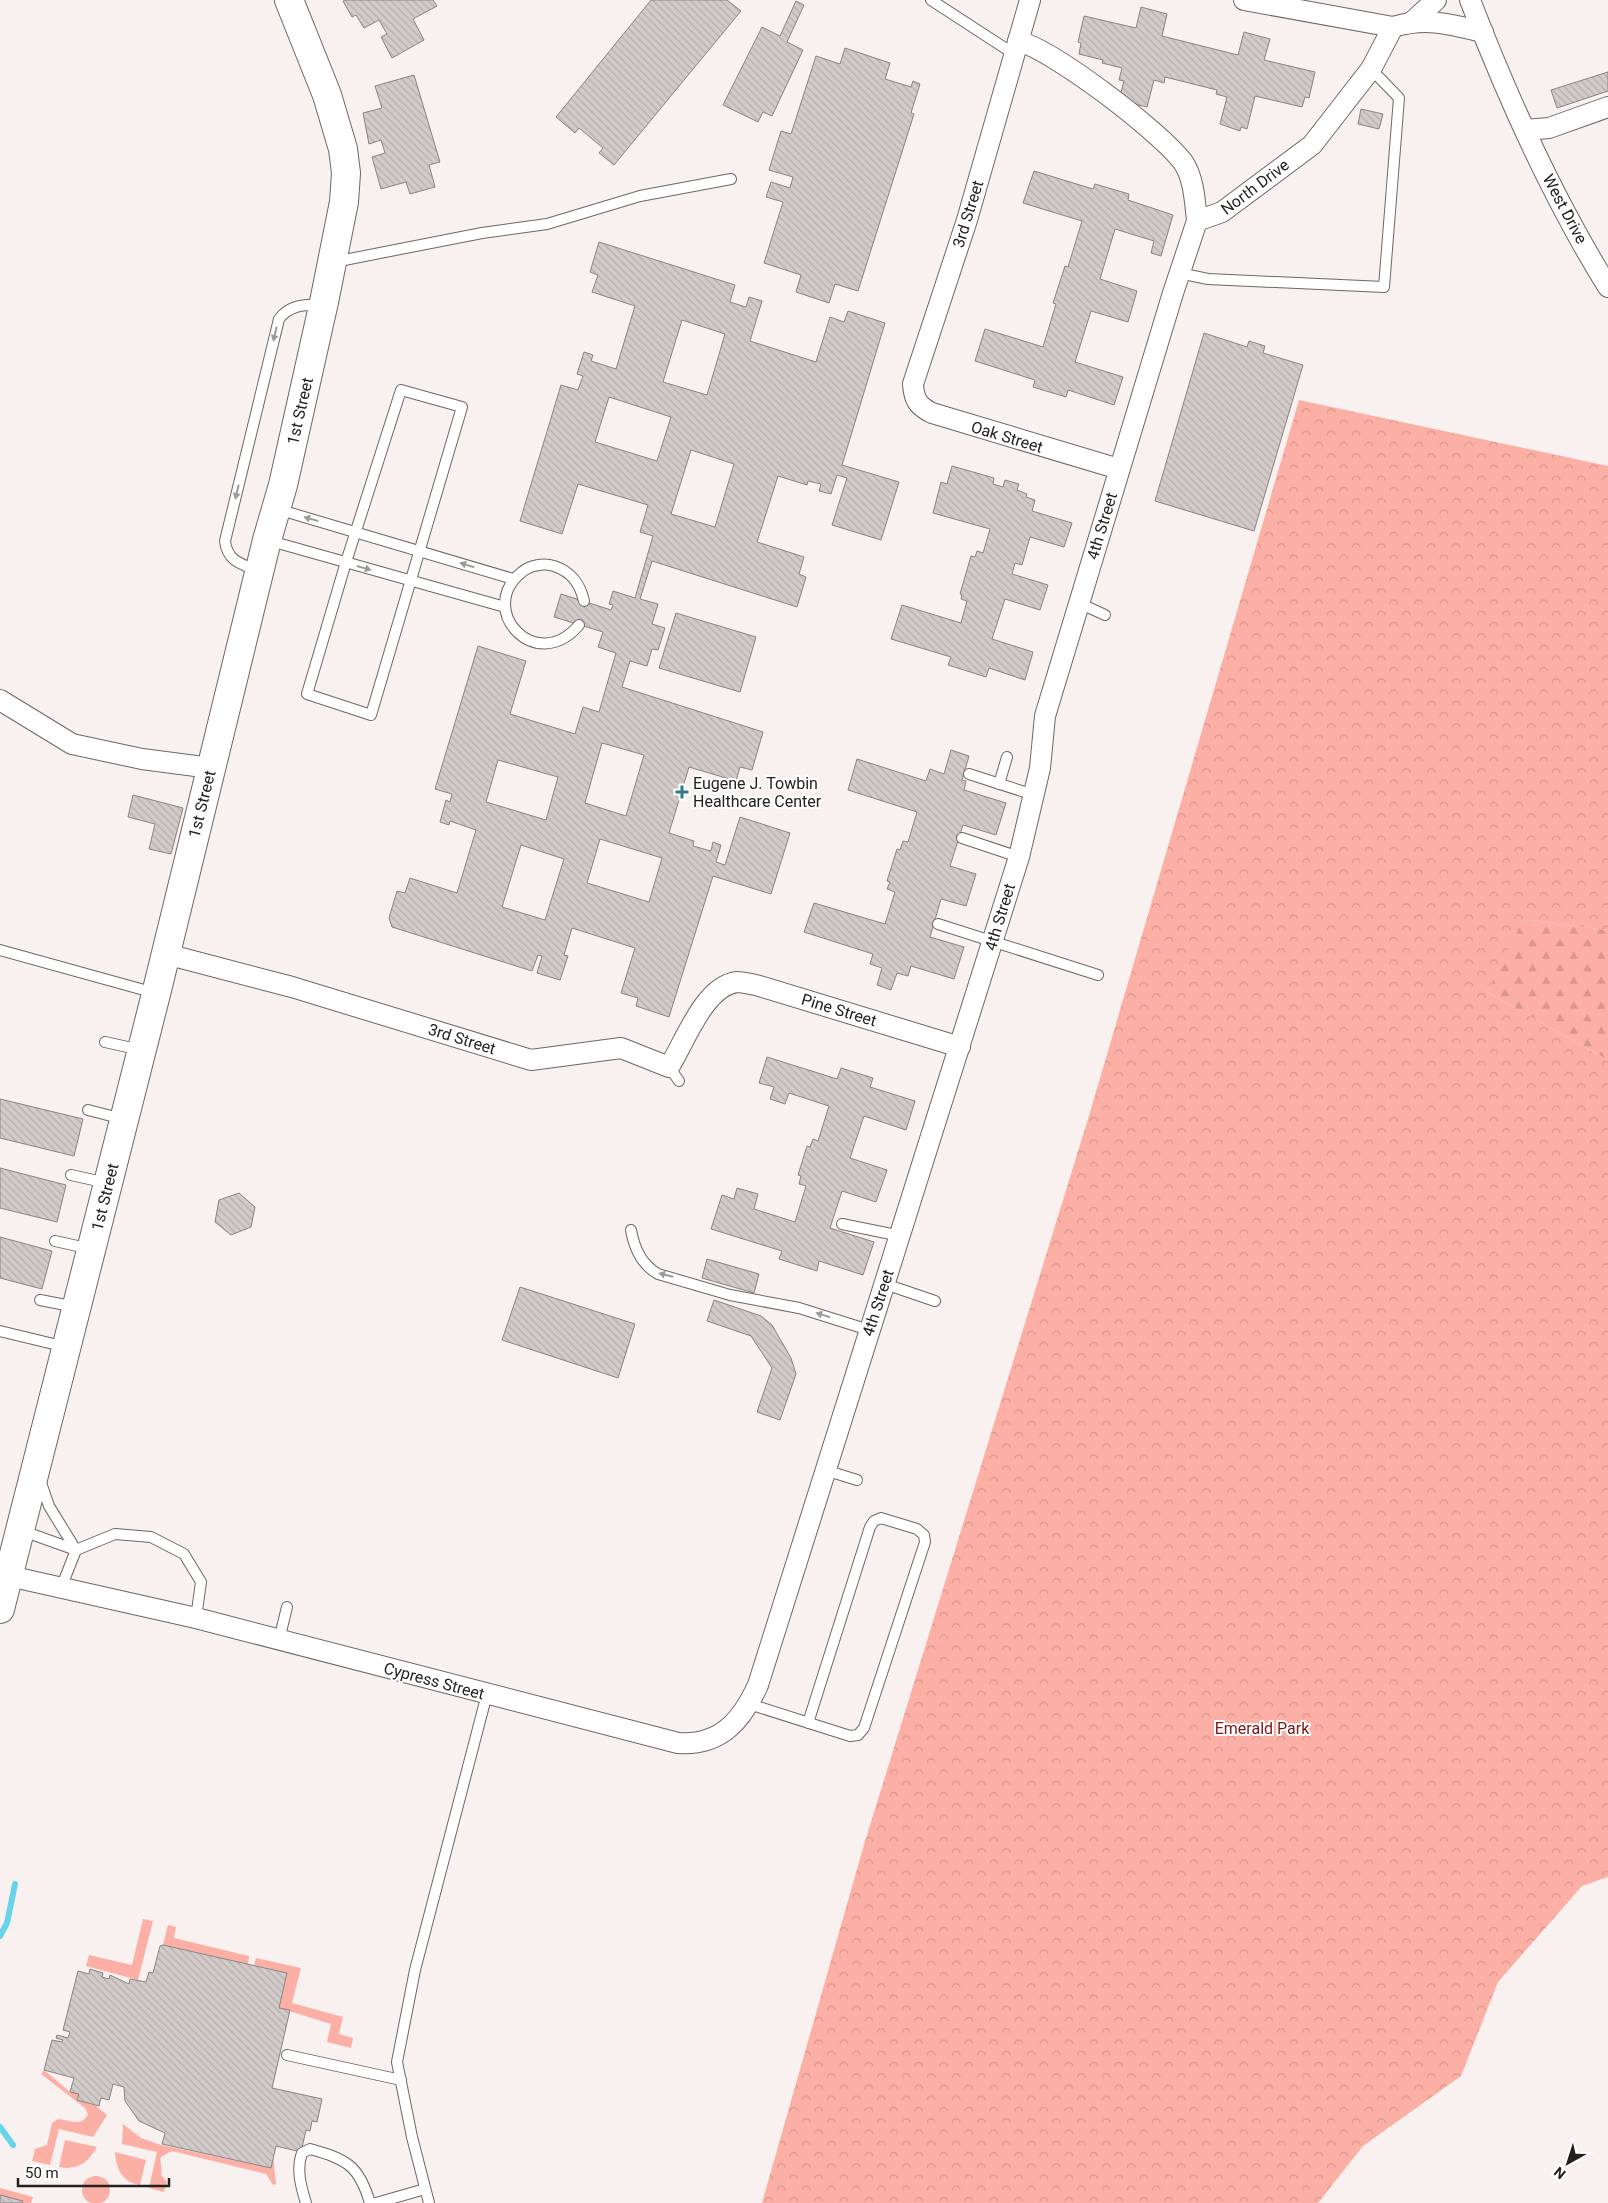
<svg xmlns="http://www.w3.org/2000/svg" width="1608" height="2203" font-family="Roboto,sans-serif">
<defs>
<pattern id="forest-firs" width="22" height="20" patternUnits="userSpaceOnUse" patternTransform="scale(1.25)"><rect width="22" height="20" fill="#fcafa5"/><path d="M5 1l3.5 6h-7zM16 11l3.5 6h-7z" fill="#d8968e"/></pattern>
<pattern id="park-crowns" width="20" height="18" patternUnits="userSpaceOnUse" patternTransform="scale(1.25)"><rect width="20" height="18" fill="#fcafa5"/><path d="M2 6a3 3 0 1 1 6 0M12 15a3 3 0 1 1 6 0" fill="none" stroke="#d8968e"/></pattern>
<pattern id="building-back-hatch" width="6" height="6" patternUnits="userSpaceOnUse" patternTransform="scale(1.25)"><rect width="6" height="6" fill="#d2cbca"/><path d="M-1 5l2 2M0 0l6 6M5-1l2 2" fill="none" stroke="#b4aead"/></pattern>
</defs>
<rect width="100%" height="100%" fill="#f9f1f0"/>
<polygon fill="url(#forest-firs)" points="1522,920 1608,930 1608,1060 1487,992"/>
<polygon fill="url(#park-crowns)" points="1299,400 1608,466 1608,930 1523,920 1487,992 1608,1060 1608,1877 1582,1886 1498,1982 1461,2076 1363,2146 1318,2203 762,2203 863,1848 1088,1119"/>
<g fill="#fcafa5">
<polygon points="143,1919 153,1921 138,1980 86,1966 89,1955 132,1965"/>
<polygon points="168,1925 176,1927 174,1938 249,1956 248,1964 163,1945"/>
<polygon points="256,1958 301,1968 292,2003 343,2017 339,2034 353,2038 351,2048 327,2042 331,2024 279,2008 287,1973 254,1965"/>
<path d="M44 2070 70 2092 79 2094 78 2100 96 2106 107 2115 93 2137 59 2129 50 2165 32 2161 35 2149 47 2145 52 2123 58 2119C71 2120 81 2128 88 2114L85 2108 41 2074Z"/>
<path d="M123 2124 141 2138 161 2145 270 2168 273 2156 276 2184 273 2185 266 2174 172 2151 161 2157C159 2162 163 2168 161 2175L167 2182 164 2192 149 2188 157 2152 122 2144Z"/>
<path d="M65 2140 97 2147C89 2162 76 2171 59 2167Z"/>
<path d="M115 2152 146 2160 140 2185C122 2182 116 2169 115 2152Z"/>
<circle cx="96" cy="2190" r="14"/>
<polygon points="0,2188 33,2197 31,2203 22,2203 0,2195"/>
</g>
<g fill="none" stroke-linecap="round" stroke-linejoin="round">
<g stroke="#68d4e9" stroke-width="6">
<polyline points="0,1936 7,1923 15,1884"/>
<polyline points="0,2127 13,2145"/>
</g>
</g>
<g fill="url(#building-back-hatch)" stroke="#898382" fill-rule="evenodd">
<polygon points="345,0 433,0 437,6 413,19 424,40 392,58 381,37 387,34 379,20 364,28 356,15 352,17 343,1"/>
<polygon points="651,0 727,0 741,11 614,165 599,153 603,148 579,128 575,133 556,117"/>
<polygon points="796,1 804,5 787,42 803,50 772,116 763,112 758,122 723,105 762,27 780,36"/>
<polygon points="1141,7 1167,14 1162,36 1238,55 1244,32 1270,39 1264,60 1315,72 1309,98 1305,97 1302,107 1255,96 1247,129 1241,127 1240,131 1220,124 1227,97 1216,94 1217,90 1165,77 1164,83 1154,80 1147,107 1119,100 1124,81 1119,80 1122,68 1102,63 1103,60 1079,54 1081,43 1078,42 1084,16 1136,28"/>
<polygon points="845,48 890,63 885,79 911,87 913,81 920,84 911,113 914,114 858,291 835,284 829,303 796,292 801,275 764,263 783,202 766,197 771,182 790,188 793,177 769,170 781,131 791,134 816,56 840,64"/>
<polygon points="1608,72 1608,91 1557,108 1551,90"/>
<polygon points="414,75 440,162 429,165 435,187 410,194 406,182 381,189 372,157 385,153 381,140 369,144 363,113 382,108 375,86"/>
<polygon points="1361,109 1383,114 1379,129 1358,124"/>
<polygon points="1034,171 1093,189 1095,184 1129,194 1128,200 1173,215 1161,256 1151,253 1154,241 1115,229 1100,279 1137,291 1128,322 1091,311 1075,362 1123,377 1114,405 1068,390 1066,397 1033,387 1035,380 975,361 985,329 1043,347 1056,304 1053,303 1065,266 1068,267 1082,221 1023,203"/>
<path d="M599 242 735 285 730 302 746 307 749 297 762 301 750 341 816 362 830 317 844 322 848 311 885 323 842 465 899 482 881 540 832 525 847 478 837 475 831 494 819 491 821 484 808 481 807 485 778 476 757 542 804 557 799 574 806 577 797 607 652 561 640 599 658 604 652 624 665 628 658 650 652 649 647 666 630 661 622 687 763 732 752 770 740 767 736 781 689 767 669 833 694 841 693 846 711 851 713 842 721 845 716 862 725 865 740 817 790 833 771 894 713 876 669 1017 636 1006 638 998 621 993 635 948 572 928 564 955 568 956 560 980 537 973 542 956 538 955 532 971 392 927 389 918 397 891 405 893 410 878 457 893 476 830 450 821 449 825 440 822 446 800 450 802 452 794 435 789 478 646 526 661 510 714 575 734 583 707 599 712 616 653 598 647 603 632 554 617 561 594 611 610 613 605 609 604 613 591 635 598 653 536 640 532 648 505 578 484 562 534 520 521 561 385 578 390 583 376 577 374 584 352 593 355 591 361 616 369 635 306 592 292 598 275 590 272ZM682 320 725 334 707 395 663 382ZM609 397 671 417 657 461 595 442ZM691 450 734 464 715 527 671 514ZM602 743 644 755 626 816 585 803ZM498 760 558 777 546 820 486 802ZM600 839 662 858 649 902 587 883ZM521 845 564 859 545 920 502 907Z"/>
<polygon points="1204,333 1247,347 1249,341 1265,346 1263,353 1303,365 1254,531 1155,501"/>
<polygon points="952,466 994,478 993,484 1003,487 1005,480 1019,484 1017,490 1027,494 1026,497 1035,500 1032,511 1072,523 1064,547 1030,537 1022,565 1015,563 1012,574 1048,585 1040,610 1005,599 992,639 1033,652 1025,680 989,668 986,677 948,665 951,657 891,639 902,605 961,623 967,601 961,599 962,595 960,594 971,556 975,557 977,551 983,553 990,529 933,513 941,482 947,484"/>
<polygon points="676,613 756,637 740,692 659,668"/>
<polygon points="951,750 969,756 962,780 966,781 964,790 1006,803 996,835 963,825 950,866 976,874 966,906 941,899 930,937 964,947 954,979 911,966 908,976 897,973 891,990 877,985 882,968 870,964 873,954 804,932 814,903 885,924 895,892 887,889 890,882 887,881 897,849 900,850 903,841 908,842 917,812 848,790 857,759 926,781 930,769 944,774"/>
<polygon points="133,795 183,808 171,854 149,849 155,824 128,817"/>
<polygon points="767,1057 837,1079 841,1068 873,1078 870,1087 915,1101 906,1130 864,1116 850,1158 887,1170 876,1202 842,1191 830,1228 874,1242 863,1275 819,1261 817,1271 779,1259 782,1251 711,1229 722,1195 734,1199 737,1188 758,1194 754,1209 795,1222 806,1186 799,1184 801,1176 798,1175 807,1146 810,1147 813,1139 818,1141 829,1106 789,1093 785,1104 770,1099 774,1087 759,1083"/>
<polygon points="0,1099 83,1119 74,1156 0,1138"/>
<polygon points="0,1168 66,1185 57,1222 0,1208"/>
<polygon points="239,1193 255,1207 251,1227 231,1235 215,1222 219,1200"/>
<polygon points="0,1237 52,1251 42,1289 0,1278"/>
<polygon points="707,1259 759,1274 754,1293 702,1278"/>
<polygon points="520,1287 635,1324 618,1378 502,1340"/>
<polygon points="714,1300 761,1316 772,1325 791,1358 796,1374 780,1420 757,1412 772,1368 751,1336 707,1321"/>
<polygon points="163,1945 287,1973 279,2008 290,2010 272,2088 322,2099 317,2122 312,2121 310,2131 306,2130 301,2152 276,2146 271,2168 162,2144 165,2133 139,2121 125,2101 124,2087 113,2084 109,2100 101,2098 99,2106 77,2100 79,2094 70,2092 74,2078 44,2070 52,2040 62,2042 63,2040 56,2038 57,2035 68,2038 70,2032 63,2030 78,1971 89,1974 90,1969 103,1973 102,1977 109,1979 110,1975 129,1984 130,1979 146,1982 149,1972 153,1973 160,1946"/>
<polygon points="0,2195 23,2201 22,2203 0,2203"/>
</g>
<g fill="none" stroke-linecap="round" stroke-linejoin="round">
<defs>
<g id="lane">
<polyline points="931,0 1014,54"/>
<polyline points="334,262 482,233 547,224 640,196 731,179"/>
<polyline points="1179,273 1208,279 1384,287 1399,98 1371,69"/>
<polygon points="401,390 462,407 371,715 307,694 346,562"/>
<polyline points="277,509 513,579"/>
<polyline points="267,540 505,607"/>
<path d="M259 571C241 564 227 561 225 541L279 319C290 304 306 305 323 304"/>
<polyline points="1079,603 1105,615"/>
<path d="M579 625C536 676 475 609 522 572 530 565 544 563 554 566 572 572 580 584 584 601"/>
<polyline points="969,774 1034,795"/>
<polyline points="999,784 1007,757"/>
<polyline points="962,838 1019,857"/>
<polyline points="938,924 1098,975"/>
<polyline points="0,950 155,993"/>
<polyline points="105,1042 141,1050"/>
<polyline points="669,1067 679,1081"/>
<polyline points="88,1110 123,1119"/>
<polyline points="71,1175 107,1183"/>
<polyline points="842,1224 901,1236"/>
<path d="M631 1230C634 1247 642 1265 658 1274L730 1295 799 1308 869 1330"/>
<polyline points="55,1241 91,1249"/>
<polyline points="885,1284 935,1301"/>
<polyline points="40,1300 76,1307"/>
<polyline points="0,1331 66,1347"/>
<polyline points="825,1470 857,1480"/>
<polyline points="40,1480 49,1506 76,1550"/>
<polyline points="20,1530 76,1550 115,1534 151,1537 184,1554 201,1582 196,1618"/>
<polyline points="61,1588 76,1550"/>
<polyline points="279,1640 287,1607"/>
<polyline points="749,1704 850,1736 858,1735 864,1728 925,1542 924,1535 917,1529 881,1518 874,1521 870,1527 808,1723"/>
<polyline points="287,2055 401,2080"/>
<path d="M306 2203C301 2187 296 2169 302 2153L310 2149C346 2159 359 2165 370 2203"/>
<polyline points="376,2203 425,2189"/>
<polyline points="429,2203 412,2137 397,2062 415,1970 487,1694"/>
</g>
<g id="street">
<path d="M1030 0 967 220 913 384C914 400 918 406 932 413L1119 469"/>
<path d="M1244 0 1393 27C1427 17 1449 24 1483 32"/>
<path d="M1470 0C1508 99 1552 197 1608 287"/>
<polyline points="1413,21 1436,0"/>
<polyline points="1525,130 1549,128 1608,107"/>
<polyline points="1197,221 1222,212 1312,145 1371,69 1393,27"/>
<polyline points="0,700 72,744 142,759 211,768"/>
<path d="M166 954 292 987 531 1060 621 1048 669 1067C685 1042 704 986 737 982 743 982 750 984 756 985L960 1047"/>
<path d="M9 1576 196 1618 678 1743C721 1746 742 1720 758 1685L1019 857 1040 768 1045 716 1173 293 1197 221C1195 202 1194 178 1183 162 1158 130 1055 51 1018 41"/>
</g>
<polyline id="secondary" points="0,1609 156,994 267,540 283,485 324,302 344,202 346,173 343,149 327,95 289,0"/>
</defs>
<use href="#lane" stroke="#6d6766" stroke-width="12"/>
<use href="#street" stroke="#6d6766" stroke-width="22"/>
<use href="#secondary" stroke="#6d6766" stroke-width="30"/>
<use href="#lane" stroke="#fff" stroke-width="10"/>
<use href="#street" stroke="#fff" stroke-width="20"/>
<use href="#secondary" stroke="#fff" stroke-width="28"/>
</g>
<defs><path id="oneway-solid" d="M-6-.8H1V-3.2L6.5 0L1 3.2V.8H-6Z" transform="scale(1.25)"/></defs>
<g fill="#9c9b9b">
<use href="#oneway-solid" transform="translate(275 334) rotate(103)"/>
<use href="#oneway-solid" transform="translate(237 492) rotate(103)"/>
<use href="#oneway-solid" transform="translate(311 519) rotate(-164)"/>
<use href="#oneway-solid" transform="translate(467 565) rotate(-163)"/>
<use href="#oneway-solid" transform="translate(364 568) rotate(16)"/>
<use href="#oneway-solid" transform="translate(666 1275) rotate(-166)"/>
<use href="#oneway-solid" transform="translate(823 1315) rotate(-163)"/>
</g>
<path fill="#317784" stroke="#fff" stroke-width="2" d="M679.5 784.5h5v5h5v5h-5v5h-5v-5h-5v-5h5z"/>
<g text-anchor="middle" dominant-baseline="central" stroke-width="4" stroke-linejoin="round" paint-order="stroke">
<g font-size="16" fill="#232020" stroke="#fff">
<text transform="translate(1255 187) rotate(-37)">North Drive</text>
<text transform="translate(1565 209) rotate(62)">West Drive</text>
<text transform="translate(968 214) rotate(-73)">3rd Street</text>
<text transform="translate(300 411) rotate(-77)">1st Street</text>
<text transform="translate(1007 437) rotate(17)">Oak Street</text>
<text transform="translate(1102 526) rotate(-73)">4th Street</text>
<text transform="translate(202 804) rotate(-76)">1st Street</text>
<text transform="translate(1000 917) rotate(-73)">4th Street</text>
<text transform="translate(839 1010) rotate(17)">Pine Street</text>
<text transform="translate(462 1039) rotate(17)">3rd Street</text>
<text transform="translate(105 1197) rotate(-76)">1st Street</text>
<text transform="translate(878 1303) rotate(-72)">4th Street</text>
<text transform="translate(434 1681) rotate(15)">Cypress Street</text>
</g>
<g font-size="16" fill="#232020" stroke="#fff" text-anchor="start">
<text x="693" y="783">Eugene J. Towbin<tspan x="693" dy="18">Healthcare Center</tspan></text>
</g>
<g font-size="16" fill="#781614" stroke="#fff">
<text x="1262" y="1728">Emerald Park</text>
</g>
</g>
<g transform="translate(1568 2163) rotate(219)" stroke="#ffffff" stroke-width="4" paint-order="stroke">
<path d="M0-4L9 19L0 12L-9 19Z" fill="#232020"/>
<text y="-8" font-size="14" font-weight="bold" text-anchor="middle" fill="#232020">N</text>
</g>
<path d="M18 2178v8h151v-8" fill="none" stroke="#232020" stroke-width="2.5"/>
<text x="25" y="2178" font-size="15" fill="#232020" stroke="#ffffff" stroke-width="4" paint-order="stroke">50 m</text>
</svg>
